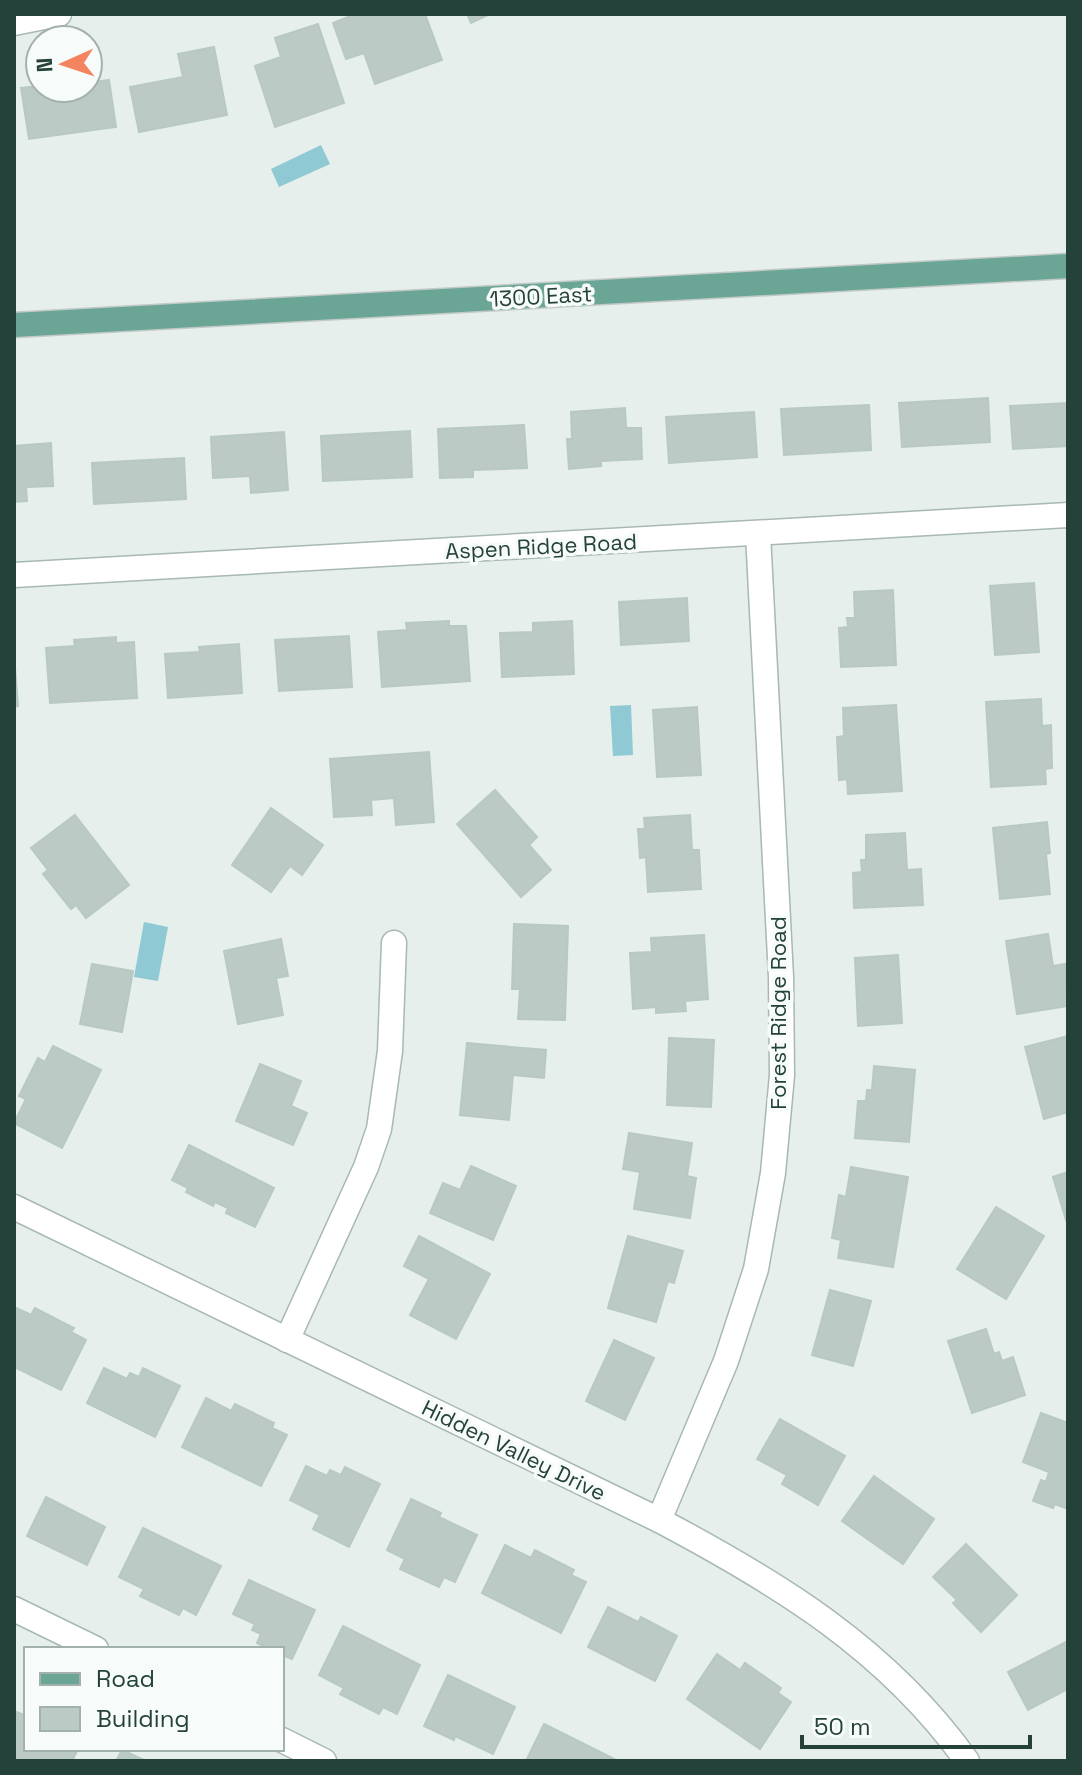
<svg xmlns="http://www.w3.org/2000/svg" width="1082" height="1775" font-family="'Space Grotesk',sans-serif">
<rect width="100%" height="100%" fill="#e6efeb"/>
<g fill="#8ec9d4">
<polygon points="321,145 330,164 279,187 271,169"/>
<polygon points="631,705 633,755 613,756 610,706"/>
<polygon points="144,922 168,927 158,981 134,977"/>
</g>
<g fill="#bbcac4" stroke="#b8c9c2" stroke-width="2">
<polygon points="347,14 425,14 442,60 375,84 364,53 346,59 333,23 348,17"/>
<polygon points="467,14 490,14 471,23"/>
<polygon points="318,24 344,103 275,127 255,66 281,57 275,38"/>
<polygon points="214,47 227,115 139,132 130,87 183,77 178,54"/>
<polygon points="109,80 116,127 29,139 21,88 40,86 40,88 49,89 88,88 88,83"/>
<polygon points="988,398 990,442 902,447 899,403"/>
<polygon points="1068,403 1068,446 1013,449 1010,406"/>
<polygon points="869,405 871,450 784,455 781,409"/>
<polygon points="625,408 626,428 641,428 642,459 601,461 601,466 569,469 567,439 572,439 571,412"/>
<polygon points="754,412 757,457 669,463 666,417"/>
<polygon points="524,425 527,468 473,470 473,477 440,478 438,429"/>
<polygon points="410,431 412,477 323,481 321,436"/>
<polygon points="284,432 288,490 251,493 250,476 213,478 211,437"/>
<polygon points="51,443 53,486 26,487 27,501 14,502 14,446"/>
<polygon points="184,458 186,499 94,504 92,463"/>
<polygon points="1034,583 1039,652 995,655 990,586"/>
<polygon points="893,590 896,665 841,667 839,628 848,627 847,618 855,618 854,592"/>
<polygon points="687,598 689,641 621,645 619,602"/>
<polygon points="449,621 449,626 466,626 470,681 382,687 378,632 407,630 406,623"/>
<polygon points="572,621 574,674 502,677 500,633 533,632 533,623"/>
<polygon points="349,636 352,687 279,691 275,640"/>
<polygon points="116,637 116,643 134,642 137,698 50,703 46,648 75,646 74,640"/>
<polygon points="239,644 242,693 168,698 165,654 200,652 199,647"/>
<polygon points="14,655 18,706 14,707"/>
<polygon points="1041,699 1042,726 1051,725 1052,768 1045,769 1046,784 991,787 986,702"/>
<polygon points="896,705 902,791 848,794 847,779 839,780 837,737 844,736 843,708"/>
<polygon points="697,707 701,775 657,777 653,710"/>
<polygon points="429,752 434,822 396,825 394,798 371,800 372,815 334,817 330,759"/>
<polygon points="495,790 537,837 529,845 551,870 521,897 457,824"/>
<polygon points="271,808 323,845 302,875 290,866 271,892 232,865"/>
<polygon points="75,815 129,885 86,918 76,905 71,909 43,874 48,870 31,848"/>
<polygon points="690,815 692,850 699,850 701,889 648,892 646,857 640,858 638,829 645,829 644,818"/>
<polygon points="1047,822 1050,853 1046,854 1050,894 1000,899 993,828"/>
<polygon points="905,833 907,870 921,869 923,905 854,908 853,873 862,872 861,860 866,860 866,835"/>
<polygon points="514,924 568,926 565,1020 518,1019 520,989 512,989"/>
<polygon points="1048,934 1053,966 1065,964 1068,1006 1017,1014 1006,941"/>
<polygon points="704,935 708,999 685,1001 686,1011 656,1013 656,1007 633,1009 630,953 652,952 651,938"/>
<polygon points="281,939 288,976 276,978 283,1015 238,1024 224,951"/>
<polygon points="898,955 902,1023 858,1026 855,958"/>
<polygon points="92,964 133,971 122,1032 80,1024"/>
<polygon points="1068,1036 1068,1112 1044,1119 1025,1047"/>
<polygon points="669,1038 714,1040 711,1107 667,1105"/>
<polygon points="467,1043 546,1050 544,1078 513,1075 509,1120 460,1115"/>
<polygon points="53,1046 101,1070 62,1148 14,1123 26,1099 19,1096 38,1058 45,1062"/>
<polygon points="260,1064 301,1081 291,1106 307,1113 293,1145 236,1121"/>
<polygon points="874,1066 915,1070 909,1142 855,1138 858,1101 866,1101 867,1090 872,1090"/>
<polygon points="629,1133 692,1143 687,1176 696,1178 690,1218 634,1209 640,1172 623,1169"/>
<polygon points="189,1145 274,1188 255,1227 226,1213 228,1208 215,1202 213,1206 186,1192 188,1188 172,1180"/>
<polygon points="471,1166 516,1186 493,1240 430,1213 443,1183 460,1190"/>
<polygon points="851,1167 908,1177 893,1267 838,1258 841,1240 832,1238 839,1195 846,1197"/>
<polygon points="1068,1172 1068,1219 1066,1220 1053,1177"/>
<polygon points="996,1207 1044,1236 1006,1299 957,1269"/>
<polygon points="419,1236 490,1274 456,1339 410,1315 429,1279 404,1266"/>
<polygon points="628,1236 683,1251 674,1283 668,1281 656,1322 608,1308"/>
<polygon points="830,1290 871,1301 853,1366 812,1355"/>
<polygon points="14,1307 31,1315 35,1308 74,1328 71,1332 86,1340 61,1390 14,1367"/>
<polygon points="986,1329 994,1354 999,1352 1002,1361 1013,1357 1025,1395 972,1413 948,1341"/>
<polygon points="614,1340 654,1358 625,1420 586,1401"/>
<polygon points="104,1368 127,1379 130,1373 139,1377 143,1368 180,1386 155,1437 87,1403"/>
<polygon points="206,1398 231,1411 235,1404 274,1423 272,1428 287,1435 261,1486 182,1447"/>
<polygon points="1041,1413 1068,1423 1068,1509 1055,1504 1053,1508 1033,1501 1041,1480 1046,1482 1049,1472 1023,1462"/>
<polygon points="780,1419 845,1456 818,1505 782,1484 787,1475 757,1459"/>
<polygon points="306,1466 327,1476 330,1470 341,1475 345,1467 380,1484 349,1547 313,1529 320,1515 290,1500"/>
<polygon points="874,1476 934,1519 903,1564 842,1521"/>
<polygon points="46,1497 105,1527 87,1565 27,1536"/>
<polygon points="411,1499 441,1513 439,1517 477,1535 455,1582 444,1577 439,1587 400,1569 405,1559 387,1550"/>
<polygon points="143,1528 221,1566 196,1615 183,1608 179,1615 140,1596 144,1589 119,1577"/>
<polygon points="966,1544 1017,1595 981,1632 953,1603 957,1600 933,1577"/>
<polygon points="505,1545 531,1558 535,1550 574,1570 571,1575 586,1582 561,1633 482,1593"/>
<polygon points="249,1580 315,1610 292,1659 282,1655 282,1649 270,1649 257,1643 261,1634 252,1630 255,1624 233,1614"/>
<polygon points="608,1607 638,1622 641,1617 677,1636 655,1681 588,1647"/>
<polygon points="343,1626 420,1665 397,1714 383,1707 379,1714 340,1694 344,1688 319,1675"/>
<polygon points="1068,1641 1068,1689 1028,1710 1008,1672"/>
<polygon points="717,1654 740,1670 745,1663 781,1688 778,1693 791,1702 760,1749 687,1699"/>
<polygon points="448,1675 515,1707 493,1754 455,1736 454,1740 424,1726"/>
<polygon points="14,1711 26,1716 26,1749 78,1749 72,1761 14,1761"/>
<polygon points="544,1724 618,1761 526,1761"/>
<polygon points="122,1750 146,1761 116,1761"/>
</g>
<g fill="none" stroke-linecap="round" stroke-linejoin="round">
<defs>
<g id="minor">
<polyline points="14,23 59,14"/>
<polyline points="14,575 1068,515"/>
<polyline points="287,1340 366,1167 379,1129 390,1051 394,943"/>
<polyline points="659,1520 726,1361 756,1269 773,1173 782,1075 781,977 758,534"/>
<polyline points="14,1609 96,1649"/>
<polyline points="282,1740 324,1761"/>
</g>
<path id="tertiary" d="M14 1207 659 1520C778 1583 887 1649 967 1761"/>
<polyline id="primary" points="14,325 1068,266"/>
</defs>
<use href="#minor" stroke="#a8b8b2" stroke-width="27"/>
<use href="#tertiary" stroke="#a8b8b2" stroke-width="27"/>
<use href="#primary" stroke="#c2cac8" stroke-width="27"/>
<use href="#minor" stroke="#fff" stroke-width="24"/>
<use href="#tertiary" stroke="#fff" stroke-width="24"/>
<use href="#primary" stroke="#6aa596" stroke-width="24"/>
</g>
<g text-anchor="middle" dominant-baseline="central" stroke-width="7" stroke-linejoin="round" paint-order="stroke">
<g font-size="22" fill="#24423a" stroke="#f7fbf9">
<text transform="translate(541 296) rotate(-3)">1300 East</text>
<text transform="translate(541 546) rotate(-3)">Aspen Ridge Road</text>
<text transform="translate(778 1013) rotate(-90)">Forest Ridge Road</text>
<text transform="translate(514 1450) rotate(26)">Hidden Valley Drive</text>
</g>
</g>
<rect width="1082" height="1775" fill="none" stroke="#24423a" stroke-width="32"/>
<rect x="24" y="1647" width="260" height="104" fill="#f7fbf9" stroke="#a3b1ad" stroke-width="2"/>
<rect x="40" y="1673" width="40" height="12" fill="#6aa596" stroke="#a3b1ad" stroke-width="2"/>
<text x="96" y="1687" font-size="24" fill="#24423a">Road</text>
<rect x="40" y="1707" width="40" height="24" fill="#bbcac4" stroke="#a3b1ad" stroke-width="2"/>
<text x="96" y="1727" font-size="24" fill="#24423a">Building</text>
<g transform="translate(64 64) rotate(267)"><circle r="38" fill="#f7fbf9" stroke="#a3b1ad" stroke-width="2"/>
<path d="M0-6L14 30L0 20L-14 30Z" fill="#f4845f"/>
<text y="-12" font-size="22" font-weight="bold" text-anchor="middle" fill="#24423a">N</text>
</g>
<path d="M802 1735v12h228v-12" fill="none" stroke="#24423a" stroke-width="4"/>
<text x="814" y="1735" font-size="24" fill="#24423a" stroke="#f7fbf9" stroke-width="6" paint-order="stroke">50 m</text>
</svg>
